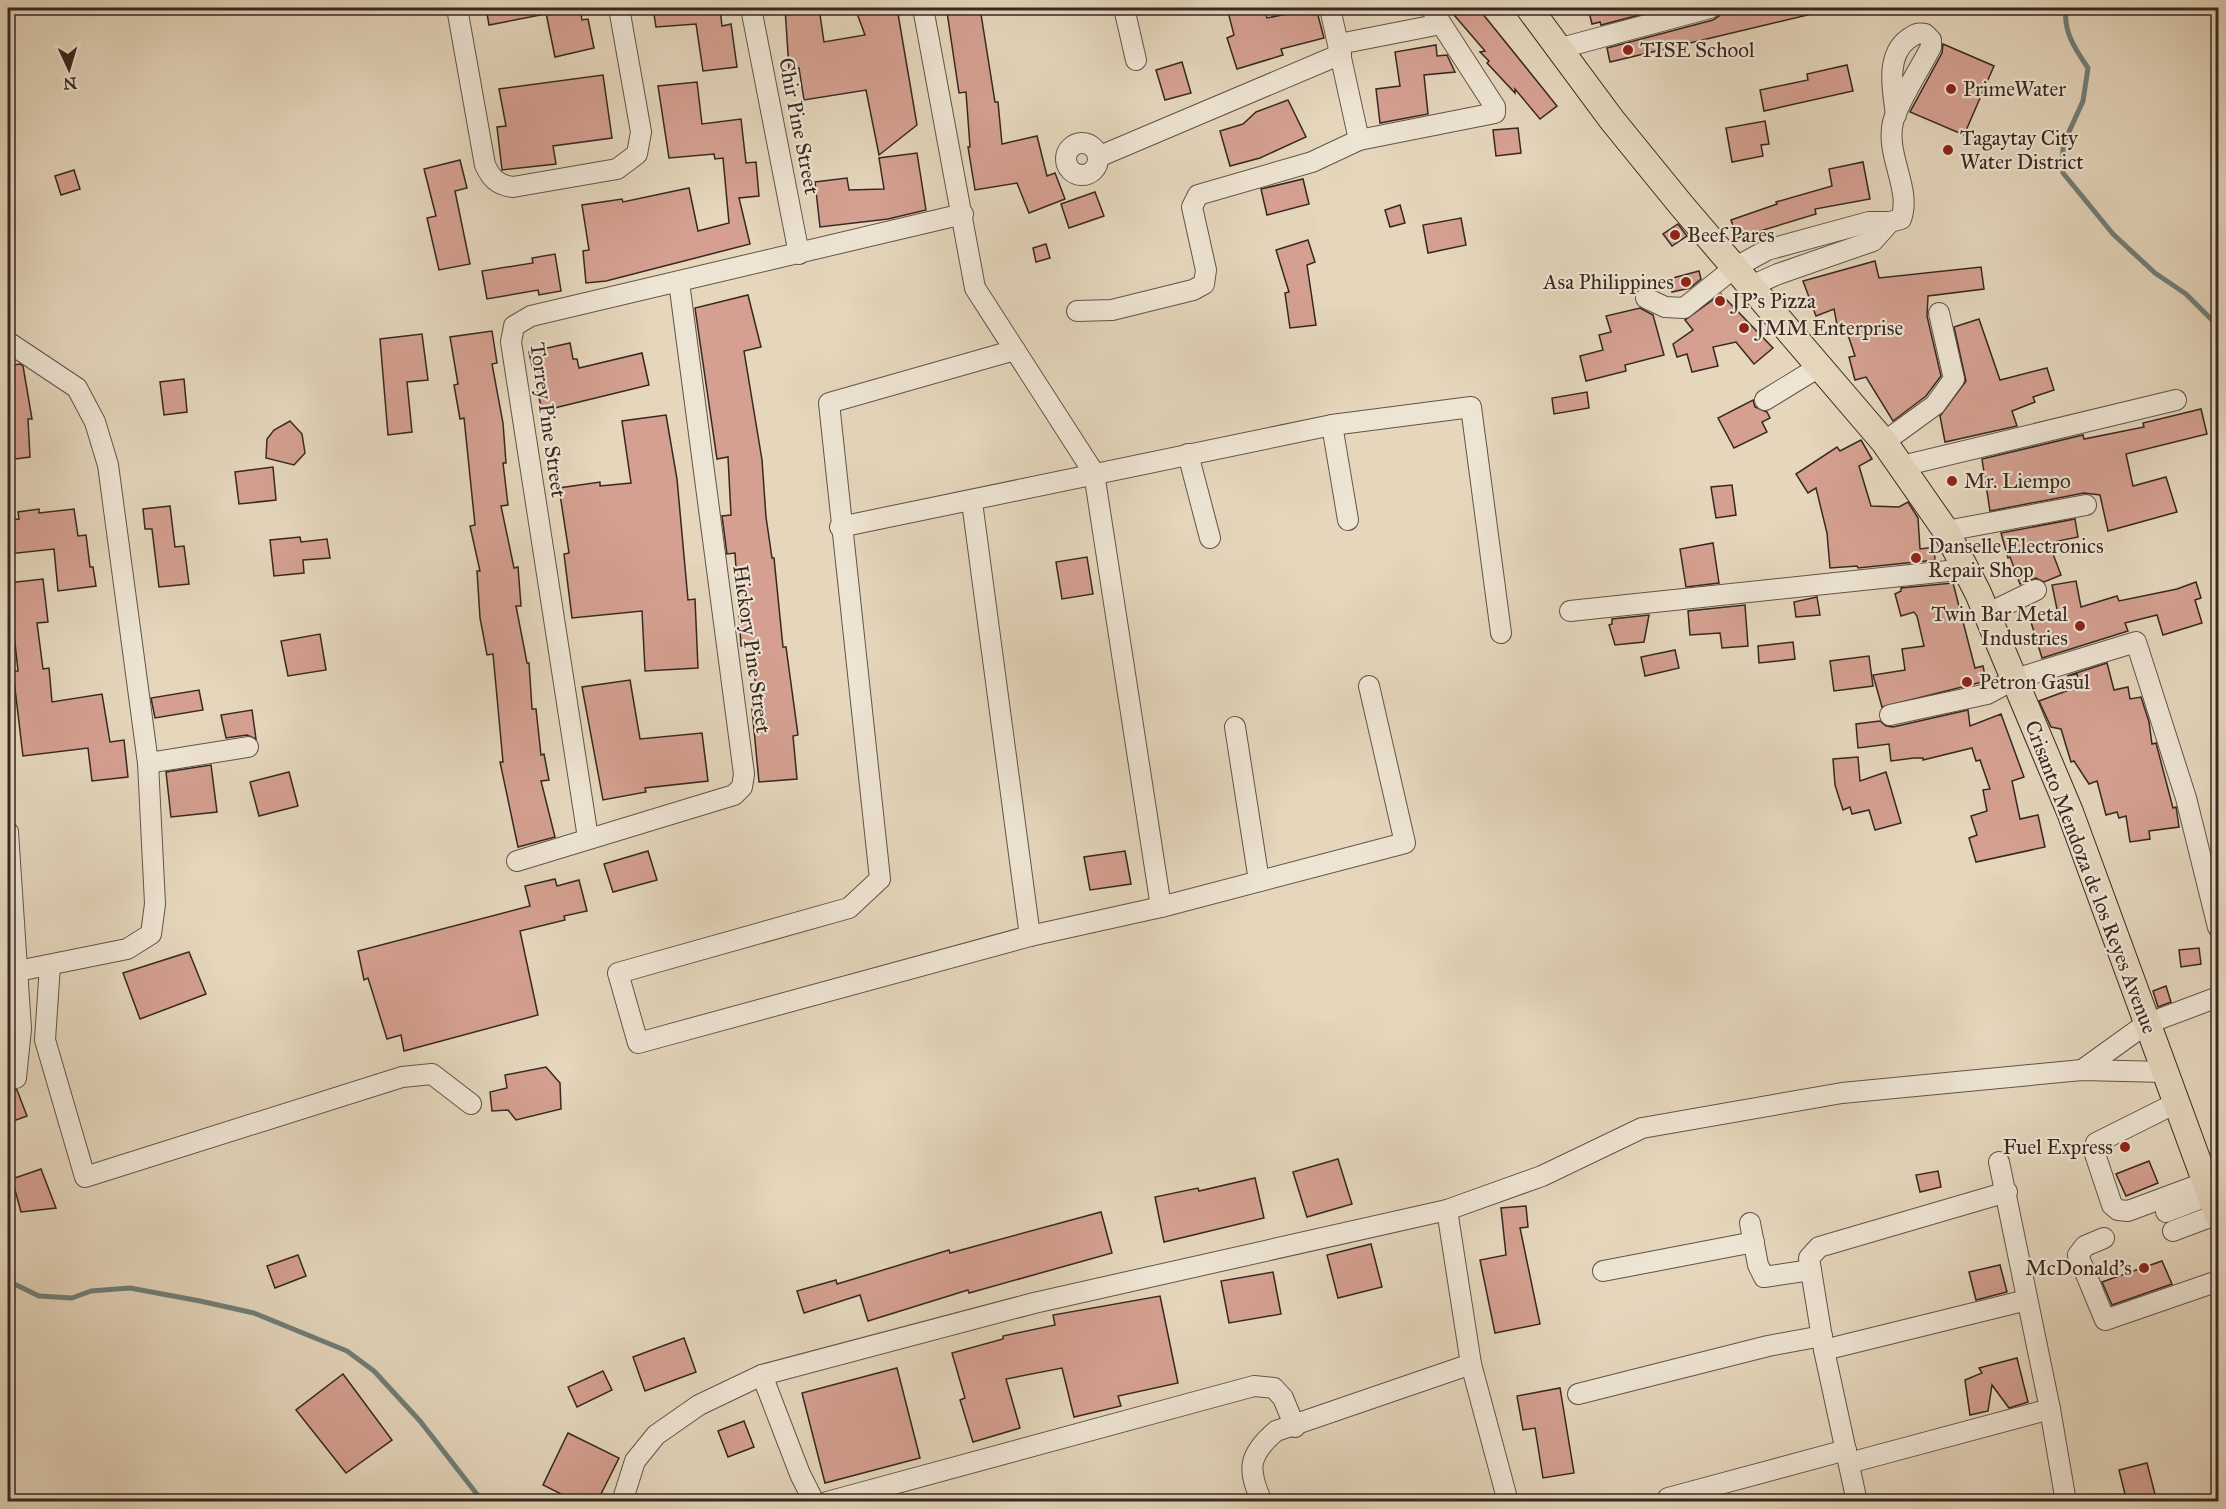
<svg xmlns="http://www.w3.org/2000/svg" width="2226" height="1509" font-family="'IM FELL Great Primer',serif">
<rect width="100%" height="100%" fill="#e5d6bc"/>
<filter id="stains"><feTurbulence type="fractalNoise" baseFrequency=".00333" numOctaves="4"/><feColorMatrix values="0 0 0 0 .2 0 0 0 0 .09 0 0 0 0 .02 0 0 0 .5 -.17"/></filter>
<radialGradient id="worn" r=".72"><stop offset=".6" stop-color="#630" stop-opacity="0"/><stop offset="1" stop-color="#630" stop-opacity=".3"/></radialGradient>
<g fill="none" stroke-linecap="round" stroke-linejoin="round">
<g stroke="#707f79" stroke-width="5">
<path d="M2066 8C2063 31 2075 49 2088 68L2083 101 2063 145V173L2113 234 2155 273 2186 294 2218 326"/>
<polyline points="8,1281 39,1296 72,1298 91,1291 130,1288 200,1301 254,1313 347,1351 374,1371 420,1421 483,1502"/>
</g>
</g>
<g fill="#d5a091" stroke="#362821" stroke-width="1.5">
<polygon points="486,8 541,8 541,15 489,25"/>
<polygon points="545,8 580,8 582,20 588,19 594,48 555,57"/>
<polygon points="653,8 720,8 722,26 731,24 737,67 703,71 696,24 656,27"/>
<polygon points="785,8 819,8 824,42 865,35 855,8 897,8 917,125 879,155 866,90 804,100 799,68 789,69"/>
<polygon points="980,8 995,102 998,102 1002,144 1037,136 1047,176 1055,173 1065,199 1029,213 1017,183 975,190 968,147 970,147 966,92 959,93 947,12"/>
<polygon points="1227,8 1264,8 1267,18 1316,8 1324,38 1281,49 1283,55 1237,69 1227,38 1234,35"/>
<polygon points="1448,8 1478,8 1557,106 1540,119 1515,89 1515,93 1487,63 1489,61 1480,52 1485,51"/>
<polygon points="1588,8 1666,8 1601,25 1600,22 1592,24"/>
<polygon points="1722,8 1811,8 1812,14 1610,62 1607,48 1713,20 1719,16"/>
<polygon points="1943,44 1994,66 1964,135 1910,112 1942,53"/>
<polygon points="1436,45 1437,56 1447,55 1455,72 1424,75 1428,114 1380,123 1376,89 1400,86 1395,52"/>
<polygon points="1182,62 1191,93 1165,100 1156,70"/>
<polygon points="1847,65 1853,91 1764,111 1760,90 1808,80 1807,74"/>
<polygon points="603,75 612,138 553,146 556,164 502,170 497,127 506,126 499,89"/>
<polygon points="697,82 702,124 741,119 746,163 756,162 759,196 739,198 750,244 606,281 586,283 583,251 589,250 582,205 622,199 623,202 689,188 698,231 729,223 723,158 715,159 714,154 669,158 658,86"/>
<polygon points="1288,100 1306,137 1260,158 1230,166 1220,131 1243,124 1256,112"/>
<polygon points="1765,121 1769,144 1761,145 1763,156 1732,162 1726,128"/>
<polygon points="1518,128 1521,153 1496,156 1493,130"/>
<polygon points="917,153 926,210 888,219 820,227 815,182 847,178 849,190 884,189 879,158"/>
<polygon points="460,160 467,188 455,191 470,264 439,270 427,218 436,216 424,169"/>
<polygon points="1863,162 1870,199 1815,209 1816,214 1737,238 1731,220 1777,204 1776,202 1832,186 1829,169"/>
<polygon points="74,170 80,189 61,195 55,176"/>
<polygon points="1303,179 1309,204 1267,215 1261,189"/>
<polygon points="1095,192 1104,216 1069,228 1061,204"/>
<polygon points="1400,205 1405,223 1390,227 1385,210"/>
<polygon points="1461,218 1466,245 1428,253 1423,225"/>
<polygon points="1678,224 1687,236 1672,246 1663,234"/>
<polygon points="1308,240 1315,262 1307,265 1316,325 1290,328 1285,293 1289,292 1276,250"/>
<polygon points="1046,244 1050,258 1036,262 1033,248"/>
<polygon points="555,254 561,291 539,295 538,290 487,299 482,271 533,263 532,258"/>
<polygon points="1875,261 1879,278 1981,267 1984,289 1928,296 1927,316 1941,376 1926,396 1893,421 1866,377 1855,380 1849,357 1855,356 1846,329 1838,330 1834,309 1816,316 1803,281"/>
<polygon points="1699,271 1701,279 1690,288 1672,292 1669,279"/>
<polygon points="1721,294 1773,348 1754,364 1736,342 1713,347 1718,366 1692,372 1687,354 1677,357 1673,344 1693,330 1685,320"/>
<polygon points="748,295 761,347 744,351 762,460 766,517 772,558 774,558 783,647 786,647 798,735 793,736 797,779 759,782 751,699 757,699 751,645 741,646 735,553 727,554 722,516 731,515 728,457 717,459 695,308"/>
<polygon points="1640,308 1653,315 1664,355 1625,365 1626,371 1586,381 1580,356 1603,350 1599,335 1611,332 1606,316"/>
<polygon points="1979,319 2000,380 2047,368 2054,390 2033,397 2035,402 2012,411 2017,426 1945,442 1940,416 1966,381 1954,327"/>
<polygon points="492,331 497,363 492,364 503,423 506,463 503,463 508,505 501,506 514,568 518,567 521,606 516,606 527,663 529,663 532,709 536,709 541,755 544,754 549,780 541,781 555,837 518,847 500,762 503,762 493,654 487,655 480,618 477,571 480,571 470,526 475,525 464,418 460,419 454,385 458,384 450,337"/>
<polygon points="422,334 428,380 407,382 412,432 388,435 380,339"/>
<polygon points="570,343 573,359 577,359 579,368 642,353 649,385 542,411 529,352"/>
<polygon points="20,364 23,366 32,419 28,419 30,457 8,460 8,425 13,424 8,392 8,366"/>
<polygon points="184,379 187,412 164,415 160,382"/>
<polygon points="1587,392 1589,408 1554,414 1552,398"/>
<polygon points="1753,400 1755,407 1767,412 1770,418 1762,422 1767,432 1734,448 1718,418"/>
<polygon points="2201,409 2207,434 2126,454 2133,486 2166,477 2177,512 2108,531 2100,495 2084,493 1990,511 1982,459 2083,435 2084,439 2144,427 2143,423"/>
<polygon points="666,415 677,479 688,600 695,599 698,668 645,671 642,611 572,618 564,554 569,553 559,488 600,482 600,486 631,483 622,421"/>
<polygon points="290,421 302,434 305,453 294,465 266,458 267,439 274,430"/>
<polygon points="1861,440 1872,459 1859,466 1871,506 1899,507 1908,502 1918,518 1920,549 1934,547 1935,560 1858,568 1857,566 1830,568 1827,533 1816,488 1808,493 1796,474 1837,447 1840,451"/>
<polygon points="273,467 276,500 239,504 235,472"/>
<polygon points="1732,485 1736,515 1716,518 1711,487"/>
<polygon points="170,506 175,547 184,546 189,584 159,587 152,529 145,529 143,509"/>
<polygon points="39,509 39,513 74,509 78,536 86,535 90,567 93,567 96,586 58,591 54,549 8,554 8,520 19,519 18,512"/>
<polygon points="2075,519 2078,537 2053,542 2053,545 2050,546 2061,575 2044,582 2036,578 2020,584 2010,557 2008,558 2001,533"/>
<polygon points="300,537 301,542 327,539 330,558 303,560 304,573 274,576 270,540"/>
<polygon points="1713,543 1719,583 1686,587 1680,549"/>
<polygon points="1087,557 1093,594 1062,599 1056,562"/>
<polygon points="43,579 48,622 37,623 43,669 49,668 52,702 102,694 110,742 124,740 128,777 92,781 88,748 23,756 13,672 18,671 11,606 8,606 8,583"/>
<polygon points="2076,581 2081,607 2117,596 2119,601 2177,589 2196,582 2201,598 2195,600 2202,623 2163,635 2157,615 2125,623 2128,631 2042,658 2031,622 2058,614 2052,585"/>
<polygon points="1953,583 1975,668 1983,666 1986,681 1882,707 1873,675 1905,670 1902,649 1924,646 1917,616 1914,612 1901,616 1895,594 1901,591 1901,588"/>
<polygon points="1817,597 1820,615 1796,617 1794,602"/>
<polygon points="1745,605 1748,646 1722,648 1720,633 1690,635 1688,611"/>
<polygon points="1649,615 1644,642 1615,645 1609,625 1612,624 1612,619"/>
<polygon points="320,634 326,670 288,676 281,641"/>
<polygon points="1793,642 1795,659 1759,663 1758,646"/>
<polygon points="1675,650 1679,668 1645,676 1641,657"/>
<polygon points="1869,656 1873,686 1834,691 1830,661"/>
<polygon points="2107,663 2114,690 2128,687 2130,699 2141,697 2149,722 2152,744 2156,743 2173,808 2176,807 2177,813 2179,827 2149,831 2150,839 2130,842 2126,816 2119,818 2117,812 2106,815 2097,781 2089,784 2074,761 2071,762 2061,729 2051,727 2039,701 2080,686 2077,674 2067,676"/>
<polygon points="630,680 640,739 702,733 708,781 645,788 646,792 603,800 582,687"/>
<polygon points="199,690 203,710 155,718 151,698"/>
<polygon points="252,710 256,739 247,735 226,738 221,715"/>
<polygon points="1968,710 1970,726 2001,714 2024,777 2012,781 2020,819 2038,815 2045,847 1976,862 1969,838 1977,835 1971,816 1987,811 1983,790 1990,789 1980,760 1976,761 1972,748 1923,760 1923,758 1914,758 1891,761 1889,744 1858,748 1856,724 1880,721 1886,726 1893,727"/>
<polygon points="1858,757 1860,781 1886,772 1901,823 1875,830 1869,810 1852,814 1850,807 1843,810 1835,785 1833,759"/>
<polygon points="211,765 217,812 171,817 166,772"/>
<polygon points="289,772 298,806 259,816 250,782"/>
<polygon points="648,851 657,880 613,892 604,864"/>
<polygon points="1125,851 1131,884 1090,890 1084,857"/>
<polygon points="555,879 557,886 579,880 587,911 564,916 565,920 520,931 538,1015 404,1051 401,1035 387,1039 368,978 364,980 358,951 530,906 525,886"/>
<polygon points="2199,948 2201,964 2181,967 2179,950"/>
<polygon points="189,952 206,994 140,1019 123,973"/>
<polygon points="2166,986 2171,1002 2158,1007 2153,991"/>
<polygon points="546,1067 560,1083 561,1109 516,1120 508,1110 492,1111 490,1092 507,1088 505,1075"/>
<polygon points="8,1086 17,1090 27,1116 8,1123"/>
<polygon points="1338,1159 1352,1204 1307,1217 1293,1172"/>
<polygon points="2149,1161 2158,1183 2126,1196 2116,1174"/>
<polygon points="41,1169 56,1208 21,1212 12,1179"/>
<polygon points="1938,1171 1941,1187 1920,1192 1916,1175"/>
<polygon points="1255,1178 1264,1218 1164,1242 1155,1197 1198,1188 1199,1191"/>
<polygon points="1526,1206 1528,1227 1520,1228 1540,1324 1495,1333 1480,1260 1506,1255 1501,1208"/>
<polygon points="1101,1212 1112,1253 969,1293 968,1290 868,1321 860,1295 804,1313 797,1291 836,1280 837,1284 949,1250 950,1253"/>
<polygon points="1371,1244 1382,1287 1338,1298 1327,1255"/>
<polygon points="298,1255 306,1276 275,1288 267,1266"/>
<polygon points="2162,1261 2172,1284 2112,1305 2102,1282"/>
<polygon points="2000,1265 2007,1292 1976,1300 1969,1272"/>
<polygon points="1273,1272 1281,1314 1229,1323 1221,1281"/>
<polygon points="1160,1296 1178,1383 1118,1396 1121,1406 1074,1417 1062,1368 1006,1379 1020,1428 973,1442 960,1400 965,1398 952,1353 1003,1339 1003,1336 1055,1325 1053,1315"/>
<polygon points="684,1338 696,1372 645,1391 633,1357"/>
<polygon points="2017,1358 2028,1402 2009,1408 1992,1385 1988,1411 1970,1415 1965,1380 1982,1373 1979,1368"/>
<polygon points="897,1368 920,1458 825,1483 802,1393"/>
<polygon points="603,1371 612,1390 577,1407 568,1387"/>
<polygon points="343,1374 392,1440 346,1473 296,1410"/>
<polygon points="1560,1388 1574,1473 1543,1478 1535,1428 1523,1430 1517,1396"/>
<polygon points="744,1421 754,1447 728,1457 718,1431"/>
<polygon points="568,1433 619,1458 597,1502 577,1502 543,1485"/>
<polygon points="2147,1463 2157,1502 2127,1502 2119,1470"/>
</g>
<g fill="none" stroke-linecap="round" stroke-linejoin="round">
<defs>
<g id="minor">
<path d="M457 8 485 165C491 178 497 185 513 187L617 169 637 154 641 132 619 8"/>
<polyline points="751,8 799,254"/>
<polyline points="923,8 975,288 1094,473 1161,907"/>
<polyline points="1124,8 1136,60"/>
<polyline points="1330,8 1359,140"/>
<polyline points="1339,44 1441,24"/>
<polyline points="1561,48 1710,8"/>
<circle cx="1082" cy="159" r="16"/>
<polyline points="1098,157 1341,54"/>
<polyline points="1749,287 1778,274 1873,241 1890,222"/>
<path d="M1646 298 1665 307 1684 308 1734 268 1767 250 1869 222H1890L1901 219C1912 189 1885 155 1893 122 1898 102 1921 67 1931 47V40L1925 34C1917 32 1914 35 1908 39 1885 56 1893 91 1896 115"/>
<polyline points="1077,311 1112,310 1193,290 1204,284 1206,270 1192,207 1198,195 1312,162 1359,140 1495,113 1495,107 1431,8"/>
<polyline points="8,342 77,388 95,422 108,465 148,763 155,904 151,934 127,949 8,973"/>
<polyline points="1015,350 829,403 880,879 849,908 618,973 638,1043 1030,936 1161,907 1405,843 1369,686"/>
<polyline points="1765,400 1819,367"/>
<polyline points="1332,425 1348,520"/>
<polyline points="1884,442 1935,405 1954,379 1939,313"/>
<polyline points="1188,454 1210,538"/>
<polyline points="1902,466 2176,400"/>
<polyline points="972,502 1030,936"/>
<polyline points="840,527 1332,425 1471,407 1501,633"/>
<polyline points="1946,531 2086,505"/>
<polyline points="1570,611 1967,569"/>
<polyline points="1987,614 2036,590"/>
<polyline points="1890,715 1987,694 2015,679 2136,642 2186,798 2218,927"/>
<polyline points="1235,727 1259,881"/>
<polyline points="148,763 248,747"/>
<polyline points="8,832 21,1029 16,1078"/>
<polyline points="588,838 511,342 514,326 531,316 963,214"/>
<polyline points="517,861 734,795 742,787 744,774 679,282"/>
<polyline points="50,965 45,1040 85,1177 402,1077 432,1074 471,1104"/>
<polyline points="2082,1070 2146,1024 2218,997"/>
<polyline points="2176,1103 2096,1143 2094,1151 2112,1205 2118,1210 2128,1211 2206,1182"/>
<polyline points="1999,1162 2050,1409 2066,1502"/>
<polyline points="1447,1210 1471,1364 1508,1502"/>
<polyline points="2166,1212 2210,1195"/>
<polyline points="1750,1223 1758,1265 1764,1277 1811,1270"/>
<polyline points="2173,1231 2218,1214"/>
<polyline points="2104,1238 2085,1246 2078,1255 2105,1320 2218,1281"/>
<polyline points="1603,1271 1754,1242"/>
<polyline points="1824,1350 2027,1300"/>
<polyline points="762,1375 800,1474 814,1502"/>
<polyline points="1578,1394 1768,1346 1822,1336"/>
<polyline points="1849,1463 2050,1409"/>
<polyline points="1668,1498 1846,1450"/>
<polyline points="622,1502 635,1461 656,1435 699,1405 762,1375 1034,1303 1447,1210 1542,1176 1642,1128 1842,1093 2082,1070 2165,1072"/>
<polyline points="827,1502 1254,1386 1274,1388 1283,1398 1295,1427"/>
<path d="M1262 1502C1247 1469 1248 1455 1276 1431L1471 1364"/>
<polyline points="1857,1502 1824,1350 1809,1258 1819,1247 2007,1192"/>
</g>
<polyline id="major" points="1529,8 1612,120 1682,206 1884,442 1946,531 1978,593 2070,812 2218,1216"/>
</defs>
<use href="#minor" stroke="#625448" stroke-width="22"/>
<use href="#major" stroke="#362821" stroke-width="28"/>
<use href="#minor" stroke="#eee4d3" stroke-width="20"/>
<use href="#major" stroke="#e5d6bc" stroke-width="26"/>
</g>
<g fill="#8f2418" stroke="#eee4d3" stroke-width="2">
<circle cx="1628" cy="50" r="6"/>
<circle cx="1951" cy="89" r="6"/>
<circle cx="1948" cy="150" r="6"/>
<circle cx="1675" cy="235" r="6"/>
<circle cx="1686" cy="282" r="6"/>
<circle cx="1720" cy="301" r="6"/>
<circle cx="1744" cy="328" r="6"/>
<circle cx="1952" cy="481" r="6"/>
<circle cx="1916" cy="558" r="6"/>
<circle cx="2080" cy="626" r="6"/>
<circle cx="1967" cy="682" r="6"/>
<circle cx="2125" cy="1147" r="6"/>
<circle cx="2144" cy="1268" r="6"/>
</g>
<g text-anchor="middle" dominant-baseline="central" stroke-width="4.5" stroke-linejoin="round" paint-order="stroke">
<g font-size="21" fill="#362821" stroke="#eee4d3" text-anchor="start">
<text x="1640" y="50">TISE School</text>
<text x="1963" y="89">PrimeWater</text>
<text x="1960" y="138">Tagaytay City<tspan x="1960" dy="24">Water District</tspan></text>
<text x="1687" y="235">Beef Pares</text>
<text x="1674" y="282" text-anchor="end">Asa Philippines</text>
<text x="1732" y="301">JP's Pizza</text>
<text x="1756" y="328">JMM Enterprise</text>
<text x="1964" y="481">Mr. Liempo</text>
<text x="1928" y="546">Danselle Electronics<tspan x="1928" dy="24">Repair Shop</tspan></text>
<text x="2068" y="614" text-anchor="end">Twin Bar Metal<tspan x="2068" dy="24">Industries</tspan></text>
<text x="1979" y="682">Petron Gasul</text>
<text x="2113" y="1147" text-anchor="end">Fuel Express</text>
<text x="2132" y="1268" text-anchor="end">McDonald's</text>
</g>
<g font-size="21" fill="#362821" stroke="#eee4d3">
<text transform="translate(799 126) rotate(79)">Chir Pine Street</text>
<text transform="translate(548 420) rotate(82)">Torrey Pine Street</text>
<text transform="translate(752 649) rotate(82)">Hickory Pine Street</text>
<text transform="translate(2091 877) rotate(69)">Crisanto Mendoza de los Reyes Avenue</text>
</g>
</g>
<rect width="2226" height="1509" fill="none" stroke="#e5d6bc" stroke-width="30"/>
<rect x="9" y="9" width="2208" height="1491" fill="none" stroke="#362821" stroke-width="3"/>
<rect x="15" y="15" width="2196" height="1479" fill="none" stroke="#362821" stroke-width="1.5"/>
<g transform="translate(69 69) rotate(176)" stroke="#eee4d3" stroke-width="4.5" paint-order="stroke">
<path d="M0-4.5L10 22L0 15L-10 22Z" fill="#362821"/>
<text y="-9" font-size="16" font-weight="bold" text-anchor="middle" fill="#362821">N</text>
</g>
<rect width="100%" height="100%" filter="url(#stains)"/>
<rect width="100%" height="100%" fill="url(#worn)"/>
</svg>
